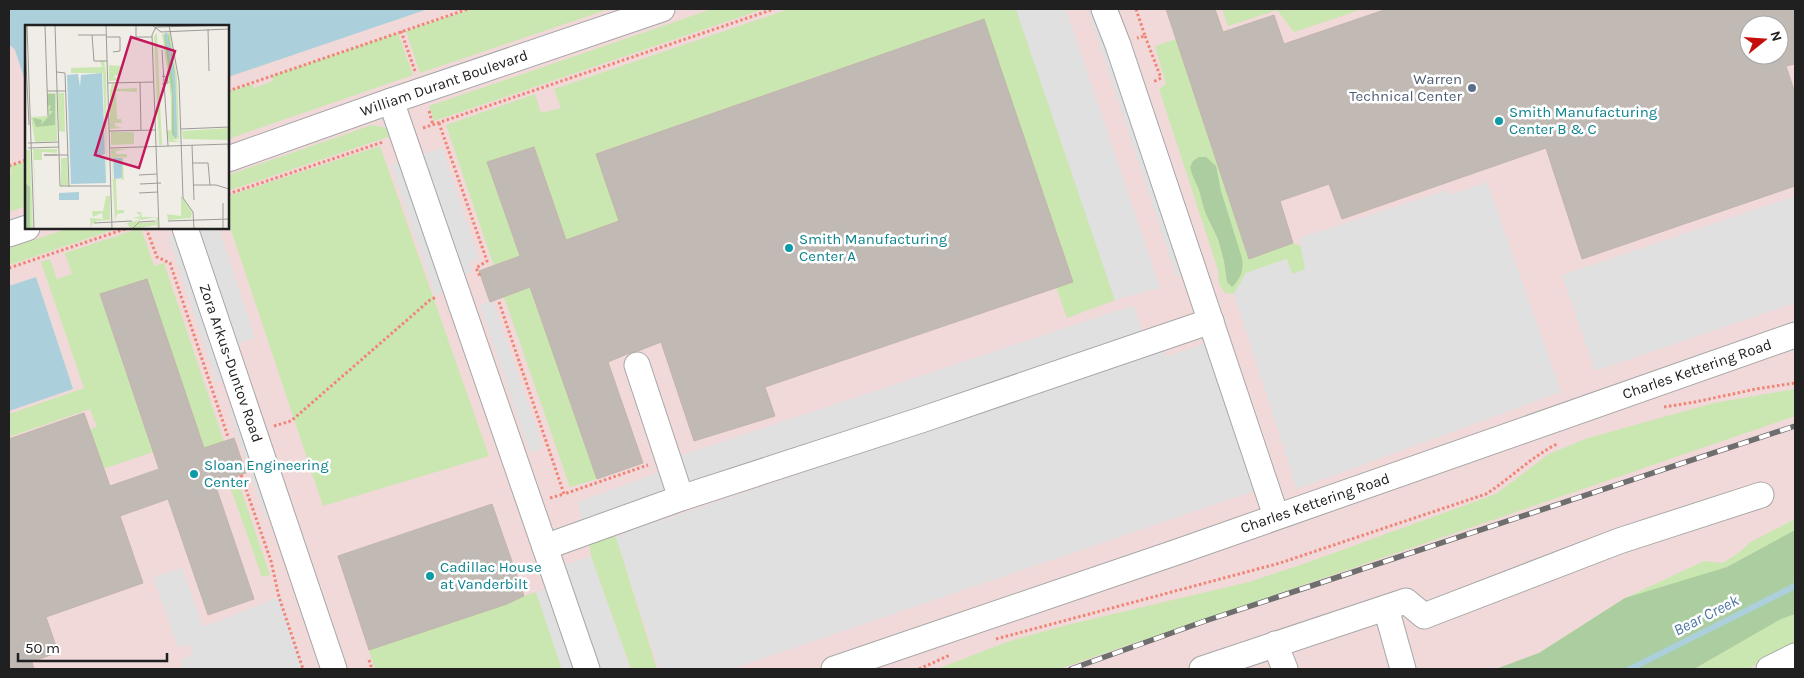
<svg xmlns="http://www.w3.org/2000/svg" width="1804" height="678" font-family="Karla,sans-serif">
<rect width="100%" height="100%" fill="#f0ede7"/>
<path fill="#f0d9d8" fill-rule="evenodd" d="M9 9H1795V669H9ZM1749 25H1779V55H1749ZM26 26H228V228H26Z"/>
<g fill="#cbe7b1">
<polygon points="471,9 609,9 420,73 406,31"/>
<polygon points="712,9 764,9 434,121 429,106"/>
<polygon points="789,9 1016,9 1115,300 1067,318 1056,287 984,19 597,153 619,221 566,240 534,147 487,162 520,256 494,266 446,125 535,94 541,113 561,108 554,89"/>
<polygon points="1222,9 1356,9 1357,11 1294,32 1277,10 1228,26"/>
<polygon points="398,33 413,75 228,139 228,92 252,84 254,88 273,81 272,76"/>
<polygon points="1176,39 1249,259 1293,243 1301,246 1306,269 1292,274 1286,259 1246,273 1234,294 1225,293 1219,284 1218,270 1159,89 1166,84 1155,46"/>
<polygon points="372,125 387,128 394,135 228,191 228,175"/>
<polygon points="380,146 489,456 323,506 228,221 228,196"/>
<polygon points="26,161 26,206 9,212 9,175 12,174 9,166"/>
<polygon points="70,228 119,228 9,265 9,248"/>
<polygon points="141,228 154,266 164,263 224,442 204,448 147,279 100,295 153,452 103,469 90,429 97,427 90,409 9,437 9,414 84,388 41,262 50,259 57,279 72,274 65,253"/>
<polygon points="530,287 597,479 570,487 504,297"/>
<polygon points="1795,389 1795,416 1059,669 937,669 1010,641 1067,625 1249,582 1306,563 1496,494 1549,454 1588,438 1714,403"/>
<polygon points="238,481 270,575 262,577 229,484"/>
<polygon points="1795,519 1795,645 1747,669 1496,669 1539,653 1625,598 1704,561 1723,563 1741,551 1749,543"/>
<polygon points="610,531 616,537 657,669 631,669 591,556 588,537"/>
<polygon points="536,592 562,669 375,669 369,650"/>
</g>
<g fill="#accd9f">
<path d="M1199 157H1206L1216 166 1221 191 1242 258C1244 270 1241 278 1232 287L1227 282 1224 261 1218 239 1205 212 1199 190 1192 174 1190 167 1193 161Z"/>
<polygon points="1795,530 1795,614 1781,619 1694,669 1496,669 1539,653 1625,598 1727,567"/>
</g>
<g fill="#e0e0e0">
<polygon points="1016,9 1066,9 1160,288 1115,300"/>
<polygon points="1104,9 1193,270 1176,276 1089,12"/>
<polygon points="442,148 479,259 470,262 472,270 436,297 391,165"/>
<polygon points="1487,182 1561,392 1297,489 1234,294 1246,273 1287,259 1292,274 1305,269 1299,238 1447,190 1449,195"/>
<polygon points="1795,196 1795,303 1595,371 1562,275"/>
<polygon points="194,228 219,228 255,338 222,349 278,515 266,519 229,411 240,407 231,378 217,382 168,236"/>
<polygon points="493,301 543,448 530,453 480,305"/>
<polygon points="1134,305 1146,342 649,517 651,524 1164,351 1166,357 1212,341 1260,489 732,669 659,669 616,537 631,531 630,525 588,537 577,502 660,472 664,461"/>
<polygon points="591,556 630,669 562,669 536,592 558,585 552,570"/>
<polygon points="182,568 202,624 205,626 279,597 303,669 182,669 181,660 193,654 189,644 178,647 153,577"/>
</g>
<g fill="#abd0db">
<polygon points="9,9 428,9 228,77 228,26 26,26 26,84 15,50 9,44"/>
<polygon points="36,277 73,389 9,411 9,286"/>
</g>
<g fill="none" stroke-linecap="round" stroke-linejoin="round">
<polyline stroke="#abd0db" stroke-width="6" points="1630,669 1795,586"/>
</g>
<g fill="#c1bab4" stroke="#c1b5aa" fill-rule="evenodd">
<path d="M1166 9H1215L1223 32 1274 15 1284 44 1387 9H1795V64L1786 66 1795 93V186L1582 259 1546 148 1342 219 1329 184 1280 201 1293 243 1249 259ZM1749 25H1779V55H1749Z"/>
<polygon points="984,19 1073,282 765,387 775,416 694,441 661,342 638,351 632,352 608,362 643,463 597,479 530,287 490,302 479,271 520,256 487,162 534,147 566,240 619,221 596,154"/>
<polygon points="147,279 204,448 234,438 246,473 215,484 254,599 208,615 168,499 120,516 143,583 46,617 58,652 32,662 34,669 9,669 9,439 84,413 110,486 159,469 100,294"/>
<polygon points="492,504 524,596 507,604 369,650 338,556"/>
</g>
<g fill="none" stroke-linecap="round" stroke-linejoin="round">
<defs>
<g id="minor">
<polyline points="1104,9 1118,45 1276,516"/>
<polyline points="391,101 587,669"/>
<polyline points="228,159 391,101 662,9"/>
<polyline points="185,228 334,669"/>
<polyline points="9,234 27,228"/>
<polyline points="637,365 681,498"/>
<polyline points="545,547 681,498 921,420 1211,321"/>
<polyline points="1386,608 1403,669"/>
<polyline points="1275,644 1285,669"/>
<polyline points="834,669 1177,552 1795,335"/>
<polyline points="1202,669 1406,601 1424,616 1619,541 1761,495"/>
<polyline points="1769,669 1795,656"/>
</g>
</defs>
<use href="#minor" stroke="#a7a7a7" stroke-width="27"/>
<g stroke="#f28476" stroke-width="3" stroke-dasharray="2.5 2.5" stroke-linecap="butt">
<polyline points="1136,9 1145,36 1137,38"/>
<polyline points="401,31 415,71"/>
<polyline points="1145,36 1161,78 1153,82"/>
<polyline points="228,91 468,9"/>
<polyline points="429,111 433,125"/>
<polyline points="439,123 487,261 476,268 480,276"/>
<polyline points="423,128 774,9"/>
<polyline points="9,166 26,160"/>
<polyline points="228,194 383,142"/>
<polyline points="146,228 157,257 170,263 228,437"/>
<polyline points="9,268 128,228"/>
<polyline points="499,302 564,494 648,465"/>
<polyline points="1664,407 1695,402 1756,389 1795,383"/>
<polyline points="274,426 291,421 430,300 436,297"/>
<polyline points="241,475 271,561 279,597 303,669"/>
<polyline points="550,498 564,494"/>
<path d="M996 639 1280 563 1486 494C1511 478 1531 457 1557 444"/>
<polyline points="369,660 372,669"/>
<polyline points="919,669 950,655"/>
</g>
<use href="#minor" stroke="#fff" stroke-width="25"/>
<defs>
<polyline id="rail" points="1071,669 1205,621 1795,426"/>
</defs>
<use href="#rail" stroke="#6e6e6e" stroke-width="5.5"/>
<use href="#rail" stroke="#fff" stroke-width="4" stroke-dasharray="11" stroke-linecap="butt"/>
</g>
<circle fill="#5c6f8a" stroke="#fff" stroke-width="2" cx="1472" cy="88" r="5"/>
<g fill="#0f9aa8" stroke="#fff" stroke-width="2">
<circle cx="1499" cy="121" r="5"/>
<circle cx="789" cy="248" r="5"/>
<circle cx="194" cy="474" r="5"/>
<circle cx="430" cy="576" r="5"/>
</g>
<g text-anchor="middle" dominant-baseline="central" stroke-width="5" stroke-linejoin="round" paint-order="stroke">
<g font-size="15" fill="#4e5e75" stroke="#fff" text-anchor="end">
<text x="1462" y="79">Warren<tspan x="1462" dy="17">Technical Center</tspan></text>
</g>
<g font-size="15" fill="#202020" stroke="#fff">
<text transform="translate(444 83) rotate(-19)">William Durant Boulevard</text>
<text transform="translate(231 363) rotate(71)">Zora Arkus-Duntov Road</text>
<text transform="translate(1697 369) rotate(-19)">Charles Kettering Road</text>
<text transform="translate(1315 503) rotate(-19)">Charles Kettering Road</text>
</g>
<g font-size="15" fill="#0d838f" stroke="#fff" text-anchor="start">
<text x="1509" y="112">Smith Manufacturing<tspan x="1509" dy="17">Center B &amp; C</tspan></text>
<text x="799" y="239">Smith Manufacturing<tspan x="799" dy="17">Center A</tspan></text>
<text x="204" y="465">Sloan Engineering<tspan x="204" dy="17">Center</tspan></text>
<text x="440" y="567">Cadillac House<tspan x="440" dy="17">at Vanderbilt</tspan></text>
</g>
<g font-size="16" font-style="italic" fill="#4e78a4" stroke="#fff">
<text transform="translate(1706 615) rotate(-27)">Bear Creek</text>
</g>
</g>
<g transform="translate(25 25)">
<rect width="204" height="204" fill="#f0ede7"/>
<path d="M132 8 137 120H134L129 11ZM145 8 152 53 154 114 148 115 155 117H144L141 106 146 105V74L137 9ZM75 36H79L81 48 82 160 78 48H46V43L77 42ZM84 40 97 41 96 50 88 51 94 55 84 56ZM85 58V66L87 58 90 59 91 64 112 63V67L91 66 92 94H96L97 98H90V101L97 103 85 104ZM22 68H31L32 116 10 117 6 92 23 91ZM33 68H39L40 107 34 106ZM204 103V115L158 114 157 106ZM109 107V119L86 120V107ZM8 124H32V128L17 127V135H9L11 204ZM86 124H103L91 126V129H102V133L98 132 99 155 91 154 92 185H99V188L92 189 90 196ZM97 132V154H88L87 133ZM0 125H5L8 204H0ZM36 133H42L43 160 36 161ZM156 170 167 187 166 193 143 195 142 189 156 191ZM81 171H85V195L72 196 67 199 66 204 65 193 78 194 77 188 68 192 67 186H78ZM111 187H116L117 192H133V204L131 200 108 204 113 198 130 197 132 192 115 195 106 204 102 198 95 200 117 194 108 193 116 191Z" fill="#cbe7b1" fill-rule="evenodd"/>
<path d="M139 10H144L150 50 151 114 147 109V69ZM23 69H30V100L11 102 8 93 17 95 16 100 28 86H24L26 81 23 80ZM0 158 5 162V204H0Z" fill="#accd9f"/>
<path d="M77 48 80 129 72 132 80 133 81 158 46 159 42 50 53 49 55 62 56 50ZM88 133H97V153L89 154ZM54 167V175H34V168Z" fill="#abd0db"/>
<path fill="none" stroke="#abd0db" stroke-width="2.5" d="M141 8 149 54 151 112"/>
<path fill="none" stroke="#9d9b97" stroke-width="1" d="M2 0 9 204M20 0 23 91M30 0 35 161H86M81 0 87 204M111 0V12H127M127 0 136 7 204 4M144 0 154 56 158 173 168 187 169 204M131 2 127 10 134 204M131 2 204 0M183 4 184 46M53 10H81M67 10 69 36H82M81 12H95V26L88 27M0 18 4 100M137 25 143 121M32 47 40 48 44 162M137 51 142 52 143 58 137 59M115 57 116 105M83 58 129 57M22 66H41M156 104 204 102M84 106 131 105M3 118 34 117M203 119 204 134M167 120 169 175M3 123 34 122M85 123 204 119M32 130H19H43M167 138H183L185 160M114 150 132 149M115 159 136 158M168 160H191L204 164M114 168 133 167M198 178V204M143 196 204 194M69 198 107 196M107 204 114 197 130 196"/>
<path fill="#c2185b" fill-opacity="0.15" stroke="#c2185b" stroke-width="2.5" d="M106 12 150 26 114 143 70 130Z"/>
<rect width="204" height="204" fill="none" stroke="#202020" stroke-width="2.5"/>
</g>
<rect width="1804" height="678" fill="none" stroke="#202020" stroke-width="20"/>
<g transform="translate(1764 40) rotate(73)"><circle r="24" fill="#ffffff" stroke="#a6a6a6"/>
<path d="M0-4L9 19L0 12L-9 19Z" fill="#c50d0b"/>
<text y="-8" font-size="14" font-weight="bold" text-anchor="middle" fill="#202020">N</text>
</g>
<path d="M18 653v8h149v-8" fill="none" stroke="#202020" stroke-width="2.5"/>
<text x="25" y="653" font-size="15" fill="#202020" stroke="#ffffff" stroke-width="4" paint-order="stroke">50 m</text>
</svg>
